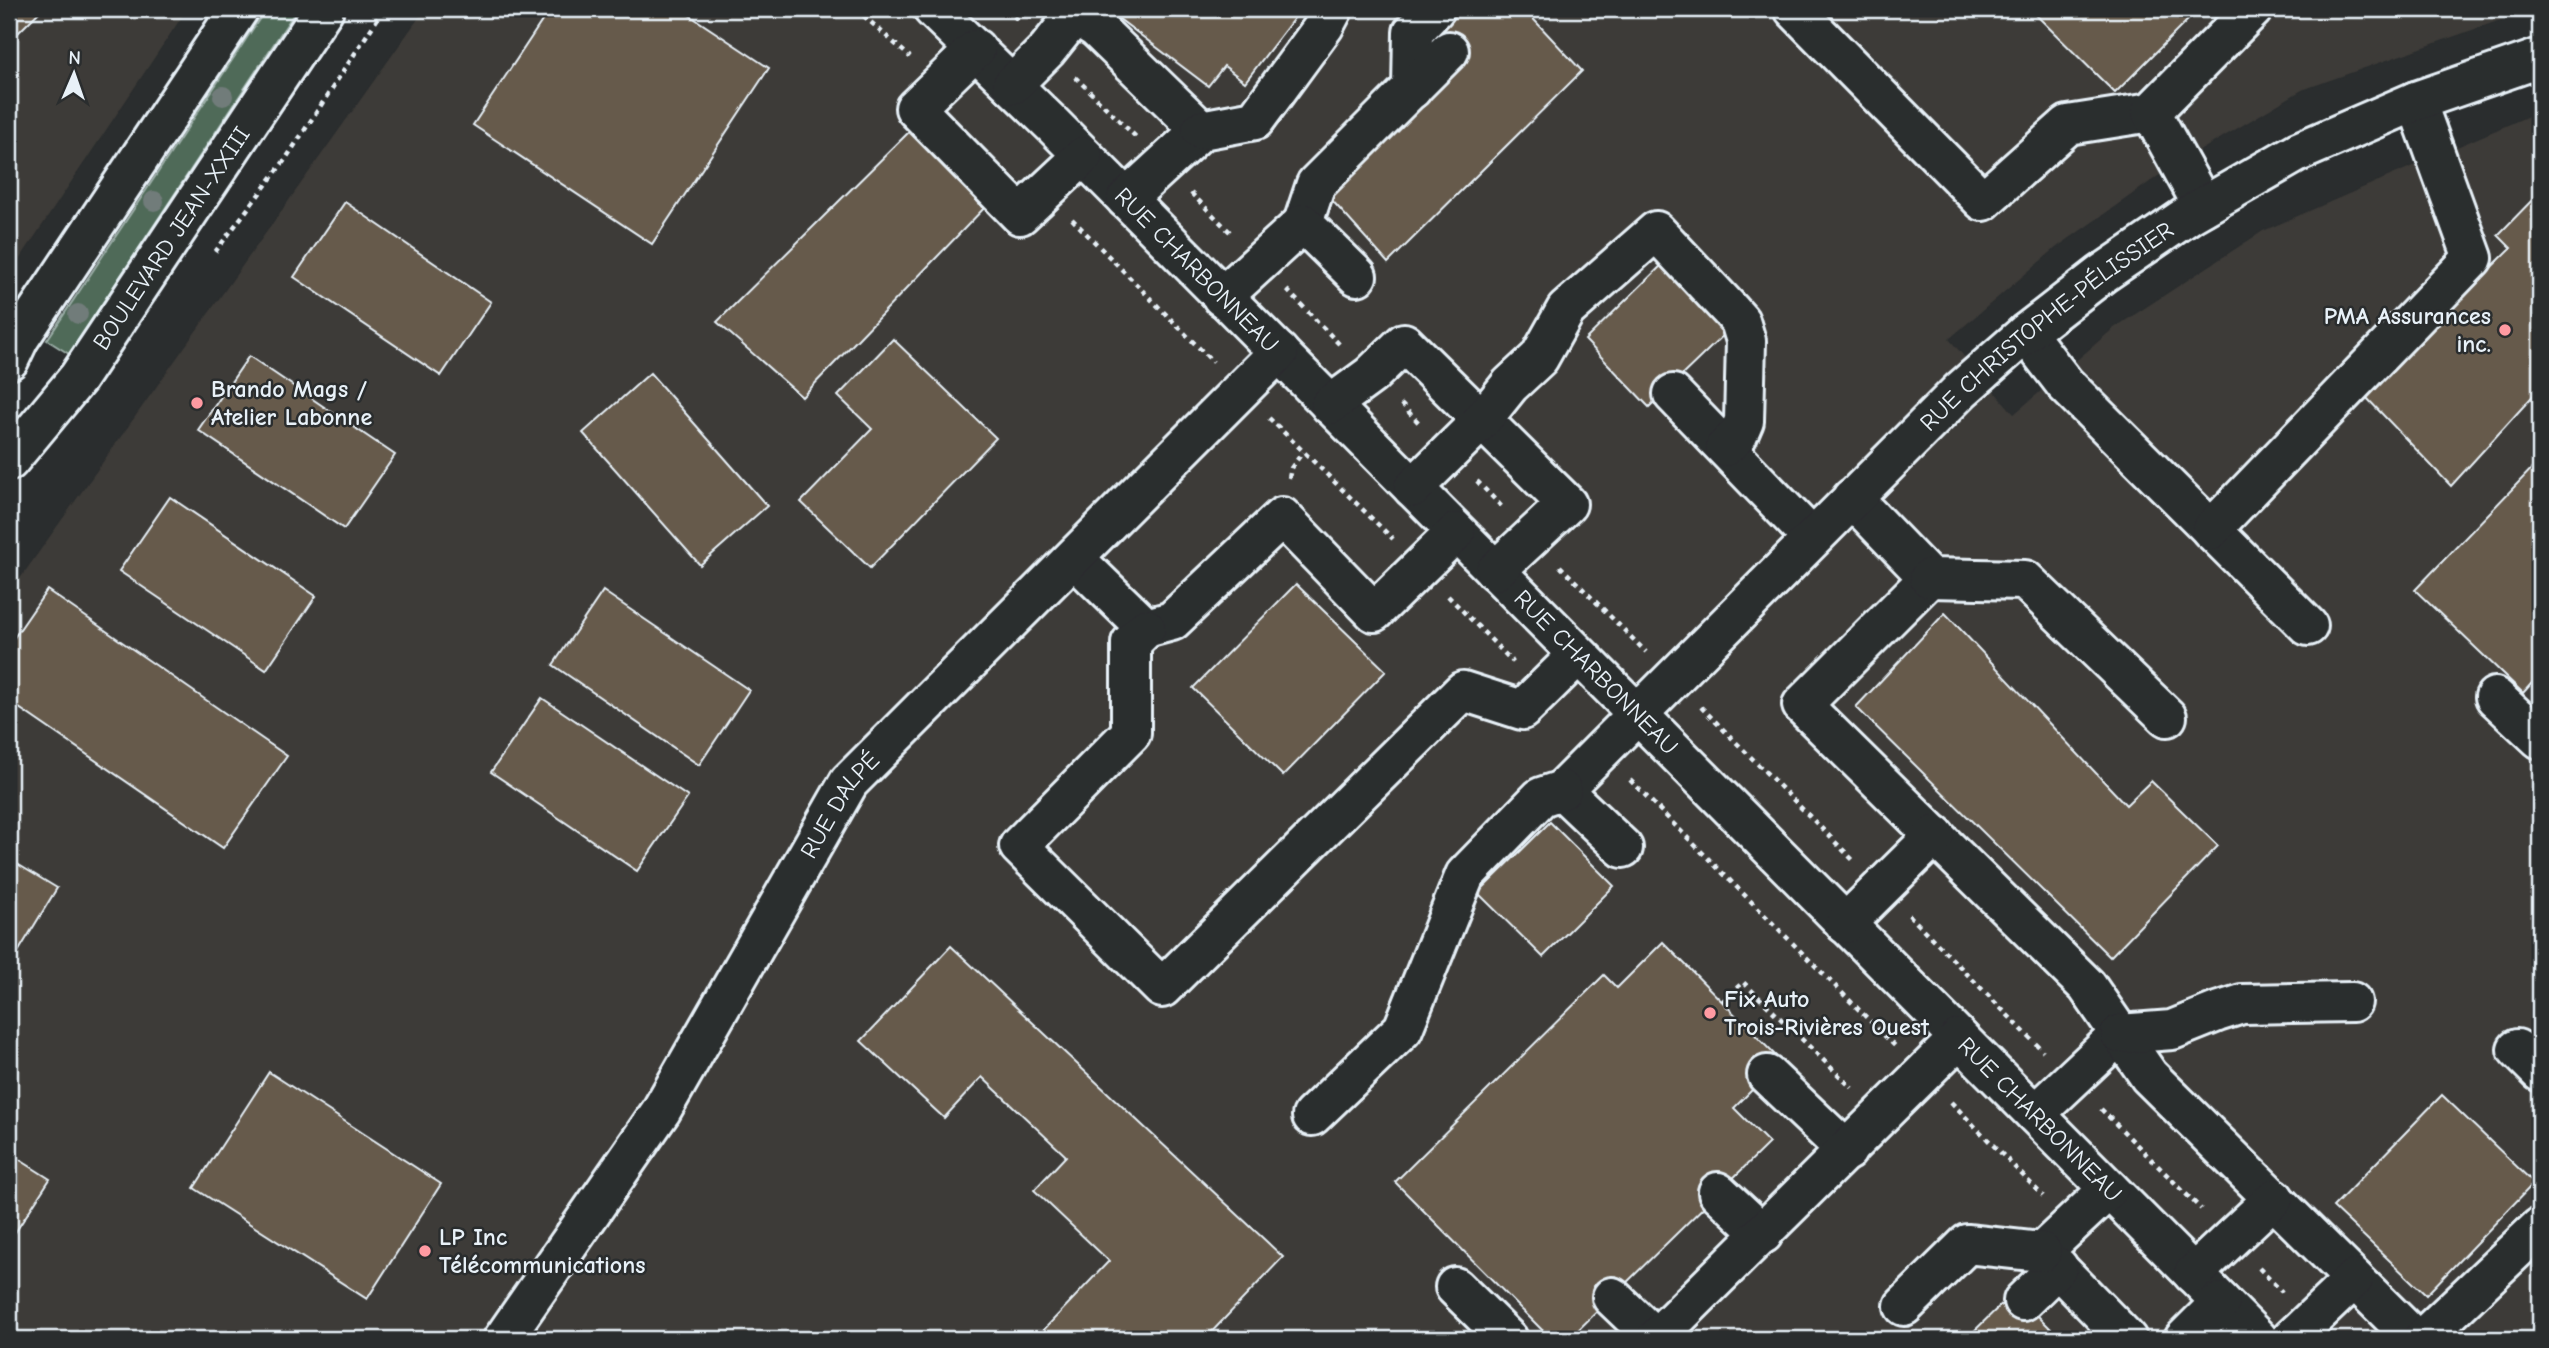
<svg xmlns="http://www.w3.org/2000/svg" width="2549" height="1348" font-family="'Comic Neue',sans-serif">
<rect width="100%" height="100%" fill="#2a2d2e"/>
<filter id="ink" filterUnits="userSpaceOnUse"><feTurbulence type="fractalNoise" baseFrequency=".0143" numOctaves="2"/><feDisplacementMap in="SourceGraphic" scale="14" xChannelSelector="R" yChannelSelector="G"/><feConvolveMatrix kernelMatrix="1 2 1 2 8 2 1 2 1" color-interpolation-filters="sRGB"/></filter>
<g filter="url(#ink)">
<g fill="#3c3a37">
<polygon points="9,9 187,9 9,275"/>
<polygon points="425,9 2524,9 2512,16 2302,90 2164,172 2057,247 1949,339 2014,414 2114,328 2263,231 2540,111 2540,1339 9,1339 9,594"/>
</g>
<polygon fill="#506b59" stroke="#9caea8" stroke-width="2" points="266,9 297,9 69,354 47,340"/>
<g fill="#665a4c" stroke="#e8f1f8" stroke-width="2">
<polygon points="9,9 42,9 9,42"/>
<polygon points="550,9 680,9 769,68 652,244 473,125"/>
<polygon points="1106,9 1301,9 1245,82 1224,66 1208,86"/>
<polygon points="1463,9 1524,9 1582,71 1388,263 1329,197 1460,65 1437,36"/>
<polygon points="2030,9 2199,9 2115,93"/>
<polygon points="910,131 989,203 802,397 717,322"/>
<polygon points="2540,192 2540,388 2451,486 2363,394 2511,248 2498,235"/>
<polygon points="345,202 491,302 441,376 294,277"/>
<polygon points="1668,259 1733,326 1649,407 1585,340"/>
<polygon points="893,339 996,438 870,568 801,502 872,429 838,396"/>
<polygon points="249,356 395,455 344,529 198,430"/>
<polygon points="650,373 767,506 700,565 583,433"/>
<polygon points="2540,460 2540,674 2523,693 2415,590"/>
<polygon points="170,497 316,596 266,670 119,571"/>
<polygon points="1296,584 1386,671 1283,776 1193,688"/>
<polygon points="47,590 287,756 223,848 9,701 9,645"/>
<polygon points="603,591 749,690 699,765 553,665"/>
<polygon points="1945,613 2126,805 2151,781 2218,846 2110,957 1856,707"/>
<polygon points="542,698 688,797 637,871 491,772"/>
<polygon points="1550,822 1614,886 1543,957 1478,893"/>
<polygon points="9,859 57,888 9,967"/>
<polygon points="1663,942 1781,1061 1734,1108 1769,1143 1569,1339 1551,1339 1395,1182 1604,975 1617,988"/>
<polygon points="951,946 1283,1257 1205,1339 1035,1339 1109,1261 1034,1190 1066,1156 982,1077 944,1118 861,1041"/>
<polygon points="269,1072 441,1184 367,1299 194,1188"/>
<polygon points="2442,1095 2534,1183 2426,1295 2333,1207"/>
<polygon points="9,1153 50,1179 9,1242"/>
<polygon points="2014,1292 2061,1339 1966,1339"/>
</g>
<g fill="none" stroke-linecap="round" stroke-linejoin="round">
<defs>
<g id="minor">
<path id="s1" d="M933 9 1053 125 2258 1339"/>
<polyline points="1794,9 1983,201 2068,125 2151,112"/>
<polyline points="976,49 915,108 1020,215 1083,156"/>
<polyline points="1012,85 1047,50 1075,15 1096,28 1201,130 1126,199"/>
<polyline points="1412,89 1413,32 1435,9"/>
<polyline points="1201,130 1255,120 1324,26 1333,9"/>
<polyline points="2203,206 2151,112 2253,9"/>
<polyline points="1303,223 1316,184 1449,51"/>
<polyline points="1222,297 1303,223 1357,276"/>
<polyline points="2026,333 2065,384 2308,626"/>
<polyline points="9,360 19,339 239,9"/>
<polyline points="1673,394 1812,538"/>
<polyline points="1330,405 1371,375 1404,343 1567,504 1495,571"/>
<path id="s2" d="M9 461 78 378 324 9"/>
<polyline points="1413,488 1482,420 1510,385 1539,358 1566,310 1656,231 1732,312 1740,321 1746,341 1744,421 1738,435 1725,447"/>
<polyline points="1852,498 1929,578 1802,705 2087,986 2120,1034 2035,1114"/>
<polyline points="2211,530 2473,258 2416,101"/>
<polyline points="1074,558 1146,628 1172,621 1282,517 1374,612 1456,532"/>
<polyline points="1929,578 2025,580 2167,717"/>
<polyline points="1146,628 1131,643 1131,733 1019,846 1162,988 1463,691 1522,710 1578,655"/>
<polyline points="2495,697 2540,739"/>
<path id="s3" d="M1623 848 1562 790 1961 390 2026 333 2102 274 2190 214 2298 152 2416 101 2540 58"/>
<polyline points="1845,924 1935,835"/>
<polyline points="2120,1034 2149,1076 2415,1339"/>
<polyline points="2120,1034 2172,1030 2217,1012 2242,1004 2352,1002"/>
<polyline points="2517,1049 2540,1072"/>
<polyline points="1767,1075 1847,1151"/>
<polyline points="1312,1116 1403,1029 1465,875 1541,797 1562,790"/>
<polyline points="2109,1189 2042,1252 2127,1339"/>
<polyline points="1718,1192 1763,1234"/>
<polyline points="2193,1274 2274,1198"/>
<polyline points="1455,1287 1508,1339"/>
<polyline points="1612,1297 1656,1339"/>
<polyline points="2023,1301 2058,1267"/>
<polyline points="1904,1306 1967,1244 2042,1252"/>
<path id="s4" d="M503 1339 661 1111 849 782 1279 352"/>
<polyline points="1655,1339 1959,1038"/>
<polyline points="2184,1339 2221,1302"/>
<polyline points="2291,1339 2354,1279"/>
<polyline points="2422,1339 2540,1227"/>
</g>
</defs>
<use href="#minor" stroke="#e8f1f8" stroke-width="44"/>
<g stroke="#e8f1f8" stroke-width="4.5" stroke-dasharray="5 5" stroke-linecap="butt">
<polyline points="856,9 910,57"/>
<polyline points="1007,9 1019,21"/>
<polyline points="1075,77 1136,137"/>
<polyline points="1191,193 1232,234"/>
<polyline points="1072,219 1213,362"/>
<polyline points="215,252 285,160 384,9"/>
<polyline points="1287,290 1342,347"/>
<polyline points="1401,404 1421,425"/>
<polyline points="1269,418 1393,539"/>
<polyline points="1289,478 1291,468 1303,452"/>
<polyline points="1477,481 1503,508"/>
<polyline points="1560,566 1646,652"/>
<polyline points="1448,596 1513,662"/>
<polyline points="1701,707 1853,860"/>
<polyline points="1630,780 1895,1046"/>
<polyline points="1909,915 2043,1051"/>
<polyline points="1722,1002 1743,982 1852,1088"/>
<polyline points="1951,1102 2043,1196"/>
<polyline points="2101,1109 2201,1209"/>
<polyline points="2259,1268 2282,1292"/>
</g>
<use href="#minor" stroke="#2a2d2e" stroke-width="38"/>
</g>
<g fill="#717b7a">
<circle cx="223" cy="96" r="10"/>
<circle cx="154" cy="201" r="10"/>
<circle cx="78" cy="314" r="10"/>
</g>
</g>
<g fill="#ff9aa2" stroke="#2a2d2e" stroke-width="2.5">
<circle cx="2505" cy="330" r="7"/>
<circle cx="197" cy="403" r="7"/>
<circle cx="1710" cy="1013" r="7"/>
<circle cx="425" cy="1251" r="7"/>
</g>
<g text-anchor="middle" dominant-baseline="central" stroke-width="5" stroke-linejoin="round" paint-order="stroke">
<g font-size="24" fill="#e8f1f8" stroke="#2a2d2e">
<text stroke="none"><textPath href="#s2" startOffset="276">BOULEVARD JEAN-XXIII</textPath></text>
<text stroke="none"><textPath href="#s1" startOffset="371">RUE CHARBONNEAU</textPath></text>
<text stroke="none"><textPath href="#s3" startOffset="756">RUE CHRISTOPHE-PÉLISSIER</textPath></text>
<text stroke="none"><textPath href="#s1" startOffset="938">RUE CHARBONNEAU</textPath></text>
<text stroke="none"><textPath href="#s4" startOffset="632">RUE DALPÉ</textPath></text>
<text stroke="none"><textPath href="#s1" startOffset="1568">RUE CHARBONNEAU</textPath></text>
</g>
<g font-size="24" font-weight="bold" fill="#e8f1f8" stroke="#2a2d2e" text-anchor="start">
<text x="2491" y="316" text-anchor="end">PMA Assurances<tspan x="2491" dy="28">inc.</tspan></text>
<text x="211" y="389">Brando Mags /<tspan x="211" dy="28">Atelier Labonne</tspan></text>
<text x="1724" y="999">Fix Auto<tspan x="1724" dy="28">Trois-Rivières Ouest</tspan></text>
<text x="439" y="1237">LP Inc<tspan x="439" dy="28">Télécommunications</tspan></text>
</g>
</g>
<rect width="2549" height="1348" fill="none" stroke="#2a2d2e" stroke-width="35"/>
<rect x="18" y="18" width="2514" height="1313" fill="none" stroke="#e8f1f8" stroke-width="2.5" filter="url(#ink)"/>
<g transform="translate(74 74) rotate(2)" stroke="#2a2d2e" stroke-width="5" paint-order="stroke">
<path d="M0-5L12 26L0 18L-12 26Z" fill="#e8f1f8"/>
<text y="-10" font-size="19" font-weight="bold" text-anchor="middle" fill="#e8f1f8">N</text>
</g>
</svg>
